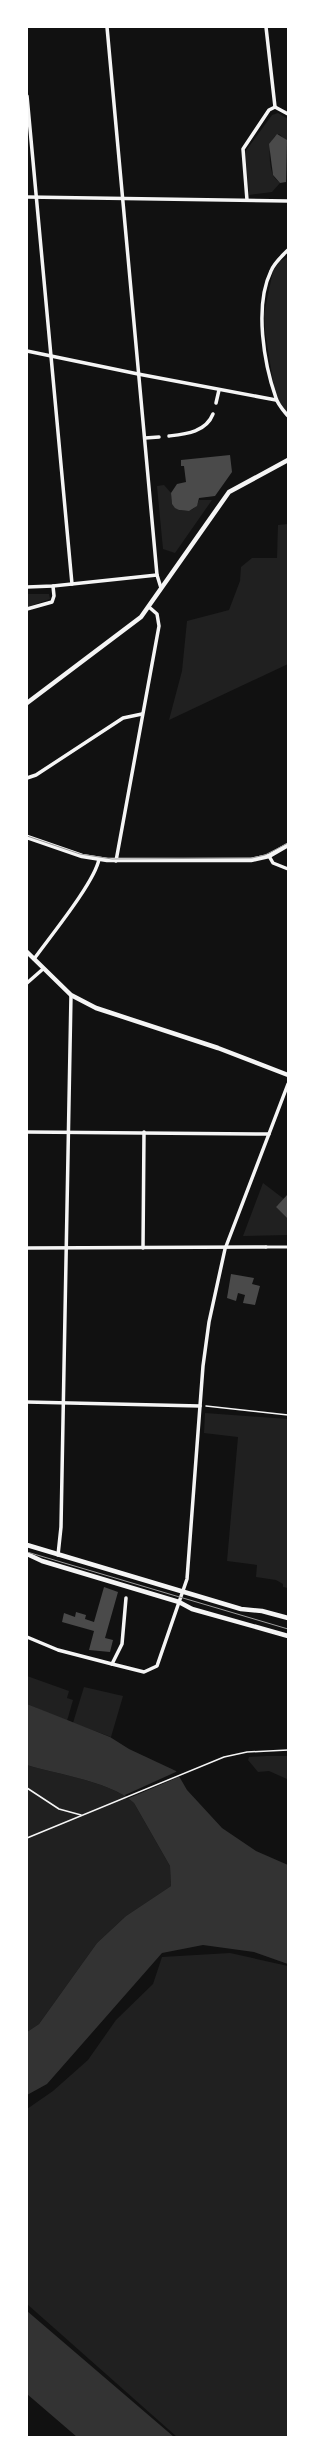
<svg xmlns="http://www.w3.org/2000/svg" width="315" height="2464" font-family="'PT Sans',sans-serif">
<rect width="100%" height="100%" fill="#111"/>
<g fill="#202020">
<path d="M278 113 288 119V146L287 141 279 134C265 138 270 169 273 175 274 178 278 181 280 183L272 192 249 195 245 152 272 115Z"/>
<polygon points="288,257 288,415 276,400 265,331 264,314 273,271 280,261"/>
<path d="M164 485 171 493 172 504 179 510C188 513 196 510 199 500H212L175 553 163 549 157 486Z"/>
<polygon points="288,524 288,664 169,720 182,671 187,621 229,610 240,581 241,567 252,558 277,558 278,525"/>
<polygon points="27,594 49,594 50,599 27,607"/>
<polygon points="263,1183 284,1199 276,1207 288,1219 288,1235 243,1236"/>
<polygon points="205,1413 288,1419 288,1588 283,1587 283,1584 276,1580 256,1577 257,1565 227,1561 238,1437 204,1433"/>
<polygon points="27,1676 69,1691 67,1698 73,1700 67,1721 27,1704"/>
<polygon points="84,1687 123,1696 111,1737 73,1723"/>
<polygon points="267,1756 288,1756 287,1779 269,1771 258,1772 248,1760 249,1757"/>
<path d="M27 1765C59 1775 110 1781 134 1803L170 1866 171 1886 126 1916 97 1943 39 2024 27 2032Z"/>
<polygon points="230,1953 288,1966 288,2437 177,2437 27,2304 27,2109 53,2091 88,2060 116,2020 153,1984 162,1957"/>
</g>
<g fill="#333">
<path d="M27 1704 110 1737 129 1749 176 1771 187 1790 222 1828 256 1851 288 1865V1964L254 1952 203 1945 162 1953 47 2084 27 2095V2032L39 2024 97 1943 126 1916 171 1886 170 1866 134 1803C110 1781 59 1775 27 1765Z"/>
<polygon points="27,2311 174,2437 77,2437 27,2394"/>
</g>
<polygon fill="#111" points="178,1771 181,1776 127,1799 125,1795"/>
<g fill="#4a4a4a">
<polygon points="277,134 287,140 286,182 280,183 273,175 269,144"/>
<polygon points="230,455 232,472 215,496 199,498 197,506 189,511 179,510 175,508 172,504 171,493 177,484 186,482 184,466 181,466 181,460"/>
<polygon points="288,1194 288,1219 276,1207"/>
<polygon points="231,1274 254,1278 252,1284 260,1286 255,1305 243,1303 245,1295 238,1293 236,1301 227,1298"/>
<polygon points="104,1587 118,1592 105,1638 113,1640 110,1652 89,1650 94,1631 62,1622 64,1613 75,1617 76,1612 86,1615 85,1619 94,1622"/>
</g>
<g fill="none" stroke-linecap="round" stroke-linejoin="round">
<g stroke="#f5f5f5" stroke-width="1.5">
<polyline points="206,1406 288,1415"/>
<polyline points="27,1788 59,1809 81,1815"/>
<polyline points="27,1838 224,1757 247,1752 288,1750"/>
</g>
<polyline stroke="#f5f5f5" stroke-width="3" points="266,1247 288,1247"/>
<g stroke="#f5f5f5" stroke-width="3.5">
<polyline points="107,27 157,575 161,588"/>
<polyline points="266,27 275,107"/>
<polyline points="27,96 72,584"/>
<polyline points="27,197 288,201"/>
<polyline points="247,200 243,149 269,110 275,107 288,114"/>
<path d="M288 250C282 256 274 263 271 271 254 306 264 364 276 398 278 405 284 411 288 416"/>
<polyline points="27,351 138,374 276,400"/>
<polyline points="216,403 219,390"/>
<path d="M169 436C186 434 206 432 213 414"/>
<polyline points="145,438 159,437"/>
<polyline points="27,587 53,586 157,575"/>
<polyline points="27,609 52,602 54,596 53,586"/>
<polyline points="27,778 36,775 123,718 142,714"/>
<polyline points="269,856 273,863 288,869"/>
<polyline points="116,861 159,626 157,614 149,607"/>
<path d="M34 959C49 938 95 882 99 859"/>
<polyline points="27,983 43,969"/>
<polyline points="27,1132 269,1134"/>
<polyline points="27,1248 266,1247"/>
<polyline points="143,1248 144,1132"/>
<polyline points="27,1402 200,1406"/>
<polyline points="58,1555 61,1527 71,995"/>
<polyline points="27,1637 58,1650 112,1664 122,1644 126,1598"/>
<polyline points="112,1664 144,1672 157,1666 187,1579 203,1366 209,1322 225,1249 288,1084"/>
</g>
<g stroke="#f5f5f5" stroke-width="4.5">
<polyline points="27,703 141,617 229,492 288,460"/>
<polyline points="27,837 82,856 107,860 251,860 269,856 288,845"/>
<polyline points="27,952 71,995 96,1008 218,1048 288,1075"/>
<polyline points="27,1545 241,1609 262,1611 288,1618"/>
<polyline points="27,1554 42,1561 179,1602 192,1609 288,1636"/>
</g>
<g stroke="#9a9a9a" stroke-width="1">
<polyline points="27,836 80,854 112,859 252,858 265,855 288,843"/>
<polyline points="27,1552 288,1629"/>
</g>
</g>
<rect width="315" height="2464" fill="none" stroke="#ffffff" stroke-width="56"/>
</svg>
